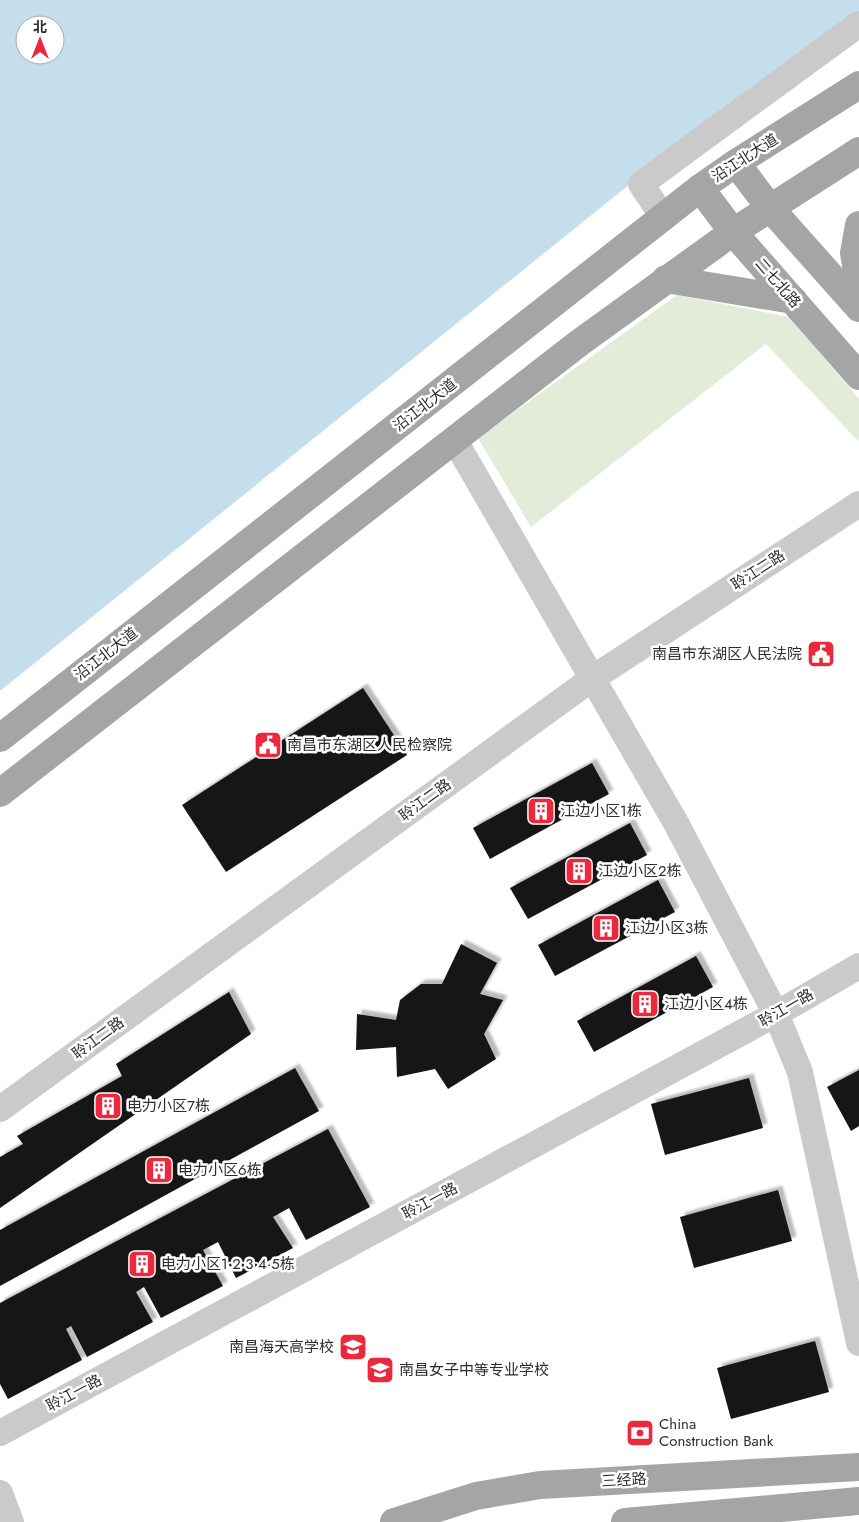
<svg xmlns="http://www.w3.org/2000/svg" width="859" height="1522" font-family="Jost,'Noto Sans SC',sans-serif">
<defs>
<filter id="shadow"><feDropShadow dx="4.5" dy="-4.5" stdDeviation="1" flood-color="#0004"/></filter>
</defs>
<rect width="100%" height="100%" fill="#fff"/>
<polygon fill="#e3ebd9" points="677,295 789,317 859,399 859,442 766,344 531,527 478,438"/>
<path fill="#c4deec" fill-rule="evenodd" d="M0 0H859V13L630 184 0 691ZM25 25H55V55H25Z"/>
<g fill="#141414" filter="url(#shadow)">
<polygon points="363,688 407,755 226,872 182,805"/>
<polygon points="592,763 609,794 490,859 473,828"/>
<polygon points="630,823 647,855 528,919 510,888"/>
<polygon points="658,880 675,912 555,976 538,945"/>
<polygon points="461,944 497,963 480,994 503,1000 484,1034 496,1059 448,1089 435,1069 397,1077 396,1047 356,1050 357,1014 396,1020 400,1000 421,984 442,984"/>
<polygon points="696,956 713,987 594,1052 577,1021"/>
<polygon points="229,992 251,1034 0,1208 0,1157 23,1144 17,1136 122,1076 116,1064"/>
<polygon points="295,1068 319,1111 0,1286 0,1230"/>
<polygon points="859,1070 859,1126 851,1131 827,1087"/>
<polygon points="749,1078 763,1128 665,1155 651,1104"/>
<polygon points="328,1129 370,1207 306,1240 289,1208 273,1217 293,1248 236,1278 218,1242 203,1250 223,1286 161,1318 144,1287 136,1292 153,1322 87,1357 71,1326 66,1329 82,1360 8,1399 0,1384 0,1303"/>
<polygon points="778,1190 792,1241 694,1268 680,1217"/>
<polygon points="815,1341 829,1392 731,1419 717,1368"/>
</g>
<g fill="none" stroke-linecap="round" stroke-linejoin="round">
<g stroke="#cacaca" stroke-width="26">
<polyline points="663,217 641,184 859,24"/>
<polyline points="454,439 676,823 776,1014 800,1072 859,1343"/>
<polyline points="0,1109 593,678 859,504"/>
<polyline points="0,1433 776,1014 859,966"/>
<polyline points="0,1493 11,1522"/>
</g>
<g stroke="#a5a5a5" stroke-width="28">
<polyline points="736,163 770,208 859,308"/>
<polyline points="700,188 733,232 859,376"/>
<polyline points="859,225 854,253 859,282"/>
<polyline points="666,279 793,300"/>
<polyline points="0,738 700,188 736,163 859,85"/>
<polyline points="0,793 579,343 733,232 859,151"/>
<polyline points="394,1522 476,1496 540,1485 859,1467"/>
<polyline points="625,1522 859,1501"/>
</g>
</g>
<defs>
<symbol id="civic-square" viewBox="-11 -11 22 22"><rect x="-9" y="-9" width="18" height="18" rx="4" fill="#eb283c" stroke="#fff"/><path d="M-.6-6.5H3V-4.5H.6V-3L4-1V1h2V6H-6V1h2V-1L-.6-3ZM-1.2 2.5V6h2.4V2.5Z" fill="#fff"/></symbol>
<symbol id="building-square" viewBox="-11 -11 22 22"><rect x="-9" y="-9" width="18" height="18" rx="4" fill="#eb283c" stroke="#fff"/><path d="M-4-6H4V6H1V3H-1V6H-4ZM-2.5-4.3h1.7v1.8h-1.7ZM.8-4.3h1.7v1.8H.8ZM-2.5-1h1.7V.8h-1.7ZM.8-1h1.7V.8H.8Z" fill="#fff"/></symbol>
<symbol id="school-square" viewBox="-11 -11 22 22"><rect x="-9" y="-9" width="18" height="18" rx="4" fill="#eb283c" stroke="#fff"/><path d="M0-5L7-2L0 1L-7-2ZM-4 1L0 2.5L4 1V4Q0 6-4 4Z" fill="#fff"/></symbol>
<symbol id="bank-square" viewBox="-11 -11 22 22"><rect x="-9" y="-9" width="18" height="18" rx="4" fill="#eb283c" stroke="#fff"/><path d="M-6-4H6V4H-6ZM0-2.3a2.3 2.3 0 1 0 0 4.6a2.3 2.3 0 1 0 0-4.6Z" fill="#fff"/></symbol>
</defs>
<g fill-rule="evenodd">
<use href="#civic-square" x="805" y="638" width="32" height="32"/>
<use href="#civic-square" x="252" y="729" width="32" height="32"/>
<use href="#building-square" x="525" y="795" width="32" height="32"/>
<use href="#building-square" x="563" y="855" width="32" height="32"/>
<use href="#building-square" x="590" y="912" width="32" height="32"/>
<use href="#building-square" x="629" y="988" width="32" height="32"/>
<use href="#building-square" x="92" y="1090" width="32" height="32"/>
<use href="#building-square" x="143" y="1154" width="32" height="32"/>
<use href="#building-square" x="126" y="1248" width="32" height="32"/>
<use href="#school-square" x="337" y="1331" width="32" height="32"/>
<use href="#school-square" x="364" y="1354" width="32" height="32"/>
<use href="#bank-square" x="624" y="1417" width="32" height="32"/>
</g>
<g text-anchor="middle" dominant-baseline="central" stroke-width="5" stroke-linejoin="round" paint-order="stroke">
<g font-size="15" fill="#2d2d2d" stroke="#fff">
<text transform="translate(745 158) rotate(-33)">沿江北大道</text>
<text transform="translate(778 283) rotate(49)">二七北路</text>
<text transform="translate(425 405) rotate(-38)">沿江北大道</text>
<text transform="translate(758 570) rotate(-33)">聆江二路</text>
<text transform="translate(106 654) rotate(-38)">沿江北大道</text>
<text transform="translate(425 800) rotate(-36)">聆江二路</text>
<text transform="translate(786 1008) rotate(-30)">聆江一路</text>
<text transform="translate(98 1038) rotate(-36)">聆江二路</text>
<text transform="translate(430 1201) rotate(-28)">聆江一路</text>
<text transform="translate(74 1393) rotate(-28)">聆江一路</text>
<text transform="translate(624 1480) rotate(-3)">三经路</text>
</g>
<g font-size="15" fill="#2d2d2d" stroke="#fff" text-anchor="start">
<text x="802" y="654" text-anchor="end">南昌市东湖区人民法院</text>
<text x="287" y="745">南昌市东湖区人民检察院</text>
<text x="560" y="811">江边小区1栋</text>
<text x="598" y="871">江边小区2栋</text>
<text x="625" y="928">江边小区3栋</text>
<text x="664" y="1004">江边小区4栋</text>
<text x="127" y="1106">电力小区7栋</text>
<text x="178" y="1170">电力小区6栋</text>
<text x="161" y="1264">电力小区1·2·3·4·5栋</text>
<text x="334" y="1347" text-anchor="end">南昌海天高学校</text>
<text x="399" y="1370">南昌女子中等专业学校</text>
<text x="659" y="1424">China<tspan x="659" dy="17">Construction Bank</tspan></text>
</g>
</g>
<g transform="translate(40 40)"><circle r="24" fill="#ffffff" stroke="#ababab"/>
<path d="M0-4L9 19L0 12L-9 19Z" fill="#eb283c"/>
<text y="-8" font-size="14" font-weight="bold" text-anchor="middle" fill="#2d2d2d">北</text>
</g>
</svg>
